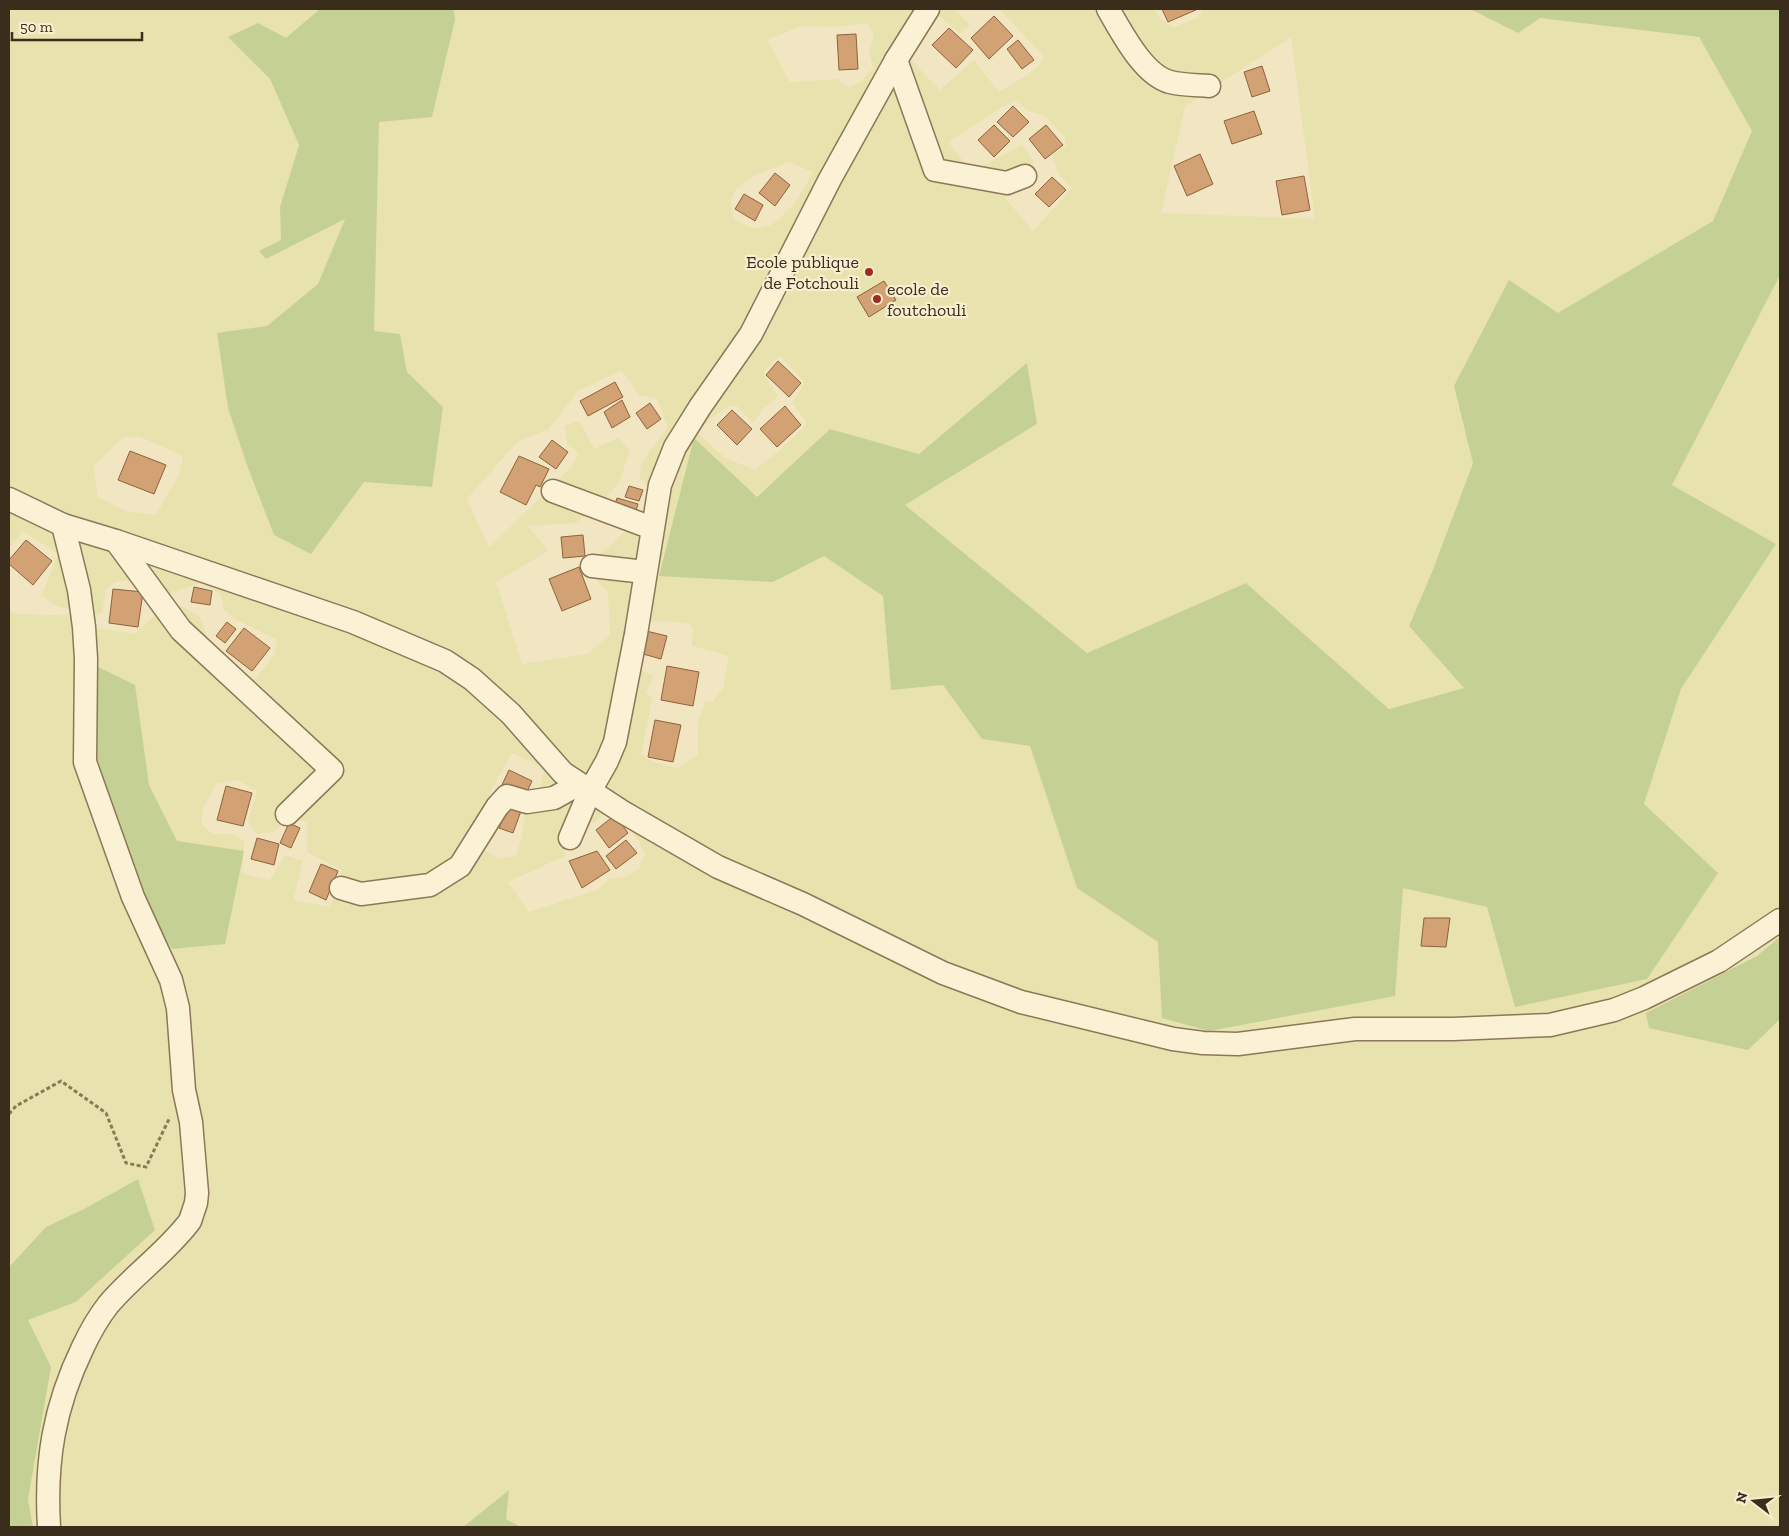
<svg xmlns="http://www.w3.org/2000/svg" width="1789" height="1536" font-family="'Zilla Slab',serif">
<rect width="100%" height="100%" fill="#f1e6c1"/>
<path fill="#e7e2ae" fill-rule="evenodd" d="M9 9H320L286 39 258 23 229 37 270 79 299 145 280 207 281 240 259 251 266 259 345 219 318 284 267 326 217 334 228 408 248 468 274 535 311 554 364 482 432 487 443 407 407 372 400 334 374 331 379 121 432 117 455 20 454 9H954L970 25 960 33 939 16 916 38 908 57 940 90 974 60 999 92 1029 74 1041 63 1043 55 1000 10 1001 9H1154L1161 20 1174 27 1197 18 1203 9H1470L1518 33 1540 18 1699 37 1752 131 1713 221 1558 314 1454 386 1473 462 1432 572 1409 626 1464 688 1389 709 1246 583 1087 653 905 505 1037 425 1027 363 919 454 830 429 756 497 694 439 659 575 773 582 824 556 883 596 891 690 943 685 982 739 1030 746 1077 888 1158 942 1403 888 1487 907 1516 1007 1718 873 1644 804 1681 689 1776 544 1672 485 1780 275V1527H521L506 1519 509 1490 463 1527H33L28 1499 51 1367 28 1320 76 1302 155 1230 138 1179 84 1209 46 1227 9 1267V611L17 614 80 616 95 628 135 634 164 607 180 605 200 617 208 641 233 671 255 680 274 655 278 640 237 620 224 610 221 594 200 583 163 596 126 580 113 583 106 589 102 613 94 616 54 605 42 595 58 554 23 531 9 549ZM867 23 874 36 869 53 873 68 863 80 850 88 838 79 790 82 767 40 802 26 834 27ZM1291 37 1315 219 1161 213 1185 106ZM1017 100 1028 111 1044 115 1065 138 1066 146 1053 154 1054 162 1061 177 1072 188 1033 231 1005 198 1035 174 1032 167 1033 161 1022 145 972 172 948 142 1002 107ZM789 162 813 172 794 205 786 211 780 219 771 225 754 229 734 220 730 202 737 188 755 175ZM884 281 896 300 869 316 858 297ZM781 357 803 380 804 384 792 403 806 421V425L778 452 755 470 725 458 698 433 711 418 729 406H737L753 423 762 410 778 396 763 373 774 360ZM622 370 640 396 657 398 668 427 641 463 640 479 653 489 648 521 625 532 596 558 587 569 608 593 610 634 588 654 522 664 496 582 548 551 528 526 575 523 600 506 620 480 630 450 619 438 594 449 579 421 564 426 567 443 579 453 572 466 489 548 467 499 518 441 548 430 578 391ZM139 436 183 456 180 472 156 515 125 511 98 497 93 466 123 438ZM643 620 688 623 693 630 692 646 729 656 723 688 713 702 705 701 698 723V755L678 768 656 763 641 755 652 699 646 693 653 675 624 663ZM512 753 545 768 539 792 526 813 522 836 516 856 499 859 476 844 492 788ZM237 780 257 791 248 821 257 834 273 832 292 817 307 823V852L342 870 330 907 293 900 303 861 285 855 270 880 242 873 244 842 235 834H213L201 824 203 808 216 784ZM608 811 619 815 638 840 645 854 639 869 625 877 609 879 597 890 529 912 508 882 565 856 561 829 595 822Z"/>
<g fill="#c5d094">
<polygon points="320,9 454,9 455,20 432,117 379,122 374,331 400,334 407,372 443,407 432,487 364,482 311,554 274,535 248,468 228,408 217,333 267,326 318,284 345,219 266,259 259,251 281,240 280,207 299,145 270,79 228,37 258,23 286,38"/>
<polygon points="1470,9 1780,9 1780,275 1672,485 1776,544 1681,689 1644,804 1718,873 1647,979 1515,1007 1487,907 1403,888 1395,996 1209,1031 1162,1018 1158,942 1077,888 1030,746 982,739 943,685 891,690 883,596 824,556 773,582 659,576 694,438 757,497 830,429 919,454 1027,363 1037,424 905,505 1087,653 1246,583 1389,709 1464,688 1409,626 1432,572 1473,463 1454,386 1509,280 1558,313 1713,221 1752,131 1699,37 1540,18 1518,33"/>
<polygon points="96,666 135,685 149,785 177,841 244,851 225,944 172,949 142,901 93,746"/>
<polygon points="1780,937 1780,1022 1778,1021 1748,1050 1649,1028 1646,1013 1757,956"/>
<polygon points="138,1179 155,1230 76,1302 28,1320 51,1367 28,1499 33,1527 9,1527 9,1267 46,1227 84,1209"/>
<polygon points="509,1490 506,1519 521,1527 463,1527"/>
</g>
<g fill="#d2a274" stroke="#8d613b">
<polygon points="1162,9 1198,9 1168,22"/>
<polygon points="994,16 1013,36 989,59 971,38"/>
<polygon points="949,28 973,50 956,68 932,45"/>
<polygon points="856,34 858,69 839,70 837,35"/>
<polygon points="1018,40 1034,60 1022,69 1007,49"/>
<polygon points="1262,66 1270,91 1252,97 1244,72"/>
<polygon points="1013,106 1029,122 1013,137 997,122"/>
<polygon points="1254,111 1262,134 1232,144 1224,121"/>
<polygon points="994,125 1010,141 994,157 978,140"/>
<polygon points="1046,125 1063,145 1045,159 1029,139"/>
<polygon points="1200,154 1213,184 1187,196 1174,166"/>
<polygon points="775,173 790,185 775,206 759,193"/>
<polygon points="1304,176 1310,210 1282,215 1276,181"/>
<polygon points="1052,177 1066,190 1049,207 1035,194"/>
<polygon points="744,194 763,205 755,221 735,209"/>
<polygon points="884,281 896,300 869,317 857,297"/>
<polygon points="778,361 801,383 789,397 766,375"/>
<polygon points="615,382 623,397 588,416 580,401"/>
<polygon points="622,400 630,417 612,428 604,412"/>
<polygon points="650,403 661,419 647,429 636,413"/>
<polygon points="785,406 801,425 777,447 760,429"/>
<polygon points="732,410 752,429 737,445 717,425"/>
<polygon points="552,440 568,452 556,469 539,457"/>
<polygon points="130,451 166,465 154,494 118,480"/>
<polygon points="519,456 549,469 540,487 536,485 526,505 500,492"/>
<polygon points="629,486 643,490 639,501 625,497"/>
<polygon points="617,498 638,504 635,514 614,507"/>
<polygon points="583,535 585,556 563,558 561,537"/>
<polygon points="26,540 52,561 33,585 9,564 9,560"/>
<polygon points="579,567 591,599 562,611 549,579"/>
<polygon points="194,587 212,591 210,605 191,602"/>
<polygon points="113,589 143,592 138,627 109,623"/>
<polygon points="227,622 236,629 225,643 216,636"/>
<polygon points="244,628 270,648 252,671 226,651"/>
<polygon points="642,630 667,636 661,659 636,652"/>
<polygon points="667,666 699,672 693,706 661,700"/>
<polygon points="655,720 681,725 673,762 648,757"/>
<polygon points="509,770 532,781 524,798 501,787"/>
<polygon points="226,786 252,793 243,826 217,820"/>
<polygon points="508,806 521,811 513,833 499,828"/>
<polygon points="615,815 628,833 609,848 596,830"/>
<polygon points="289,823 300,828 291,848 280,843"/>
<polygon points="257,838 279,844 274,865 251,859"/>
<polygon points="626,840 637,853 616,869 606,856"/>
<polygon points="597,851 610,870 582,888 569,861"/>
<polygon points="321,864 338,871 326,900 309,892"/>
<polygon points="1424,918 1450,918 1446,947 1421,946"/>
</g>
<g fill="none" stroke-linecap="round" stroke-linejoin="round">
<defs>
<g id="minor">
<path d="M1108 9C1121 31 1143 75 1170 82 1182 85 1196 85 1209 86"/>
<polyline points="896,60 935,170 1007,183 1025,176"/>
<polyline points="553,491 652,528"/>
<polyline points="9,499 63,525 116,541 353,622 445,661 472,679 511,714 563,773 621,811 718,867 803,904 943,973 1021,1002 1173,1039 1203,1043 1238,1044 1355,1029 1453,1029 1550,1025 1614,1010 1644,998 1719,961 1780,920"/>
<polyline points="116,541 181,630 332,770 287,814"/>
<polyline points="592,566 645,572"/>
<polyline points="570,838 590,791 607,761 615,742 636,634 660,485 675,447 700,407 751,334 830,179 896,60 928,9"/>
<polyline points="341,888 361,894 430,885 460,866 497,807 507,796 527,802 554,798 579,784"/>
<path d="M49 1527C45 1461 54 1407 83 1347 90 1332 98 1318 108 1305 133 1275 167 1252 190 1221L196 1203 197 1193 191 1122 184 1090 178 1008 171 980 133 897 85 762 86 659 84 627 79 590 63 525"/>
</g>
</defs>
<use href="#minor" stroke="#8c7757" stroke-width="25"/>
<polyline stroke="#8c7757" stroke-width="3" stroke-dasharray="4 2.5" stroke-linecap="butt" points="9,1114 16,1106 61,1081 106,1113 126,1163 146,1167 170,1117"/>
<use href="#minor" stroke="#fbf2d5" stroke-width="22"/>
</g>
<g fill="#9f2b23" stroke="#f8efd1" stroke-width="2">
<circle cx="869" cy="272" r="5"/>
<circle cx="877" cy="299" r="5"/>
</g>
<g text-anchor="middle" dominant-baseline="central" stroke-width="4.5" stroke-linejoin="round" paint-order="stroke">
<g font-size="18" fill="#3a2d1c" stroke="#f8efd1" text-anchor="end">
<text x="859" y="262">Ecole publique<tspan x="859" dy="21">de Fotchouli</tspan></text>
<text x="887" y="289" text-anchor="start">ecole de<tspan x="887" dy="21">foutchouli</tspan></text>
</g>
</g>
<rect width="1789" height="1536" fill="none" stroke="#3a2d1c" stroke-width="20"/>
<g transform="translate(1754 1501) rotate(286)" stroke="#f8efd1" stroke-width="4" paint-order="stroke">
<path d="M0-4L9 19L0 12L-9 19Z" fill="#3a2d1c"/>
<text y="-8" font-size="14" font-weight="bold" text-anchor="middle" fill="#3a2d1c">N</text>
</g>
<path d="M12 32v8h130v-8" fill="none" stroke="#3a2d1c" stroke-width="2.5"/>
<text x="20" y="32" font-size="15" fill="#3a2d1c" stroke="#f8efd1" stroke-width="4" paint-order="stroke">50 m</text>
</svg>
